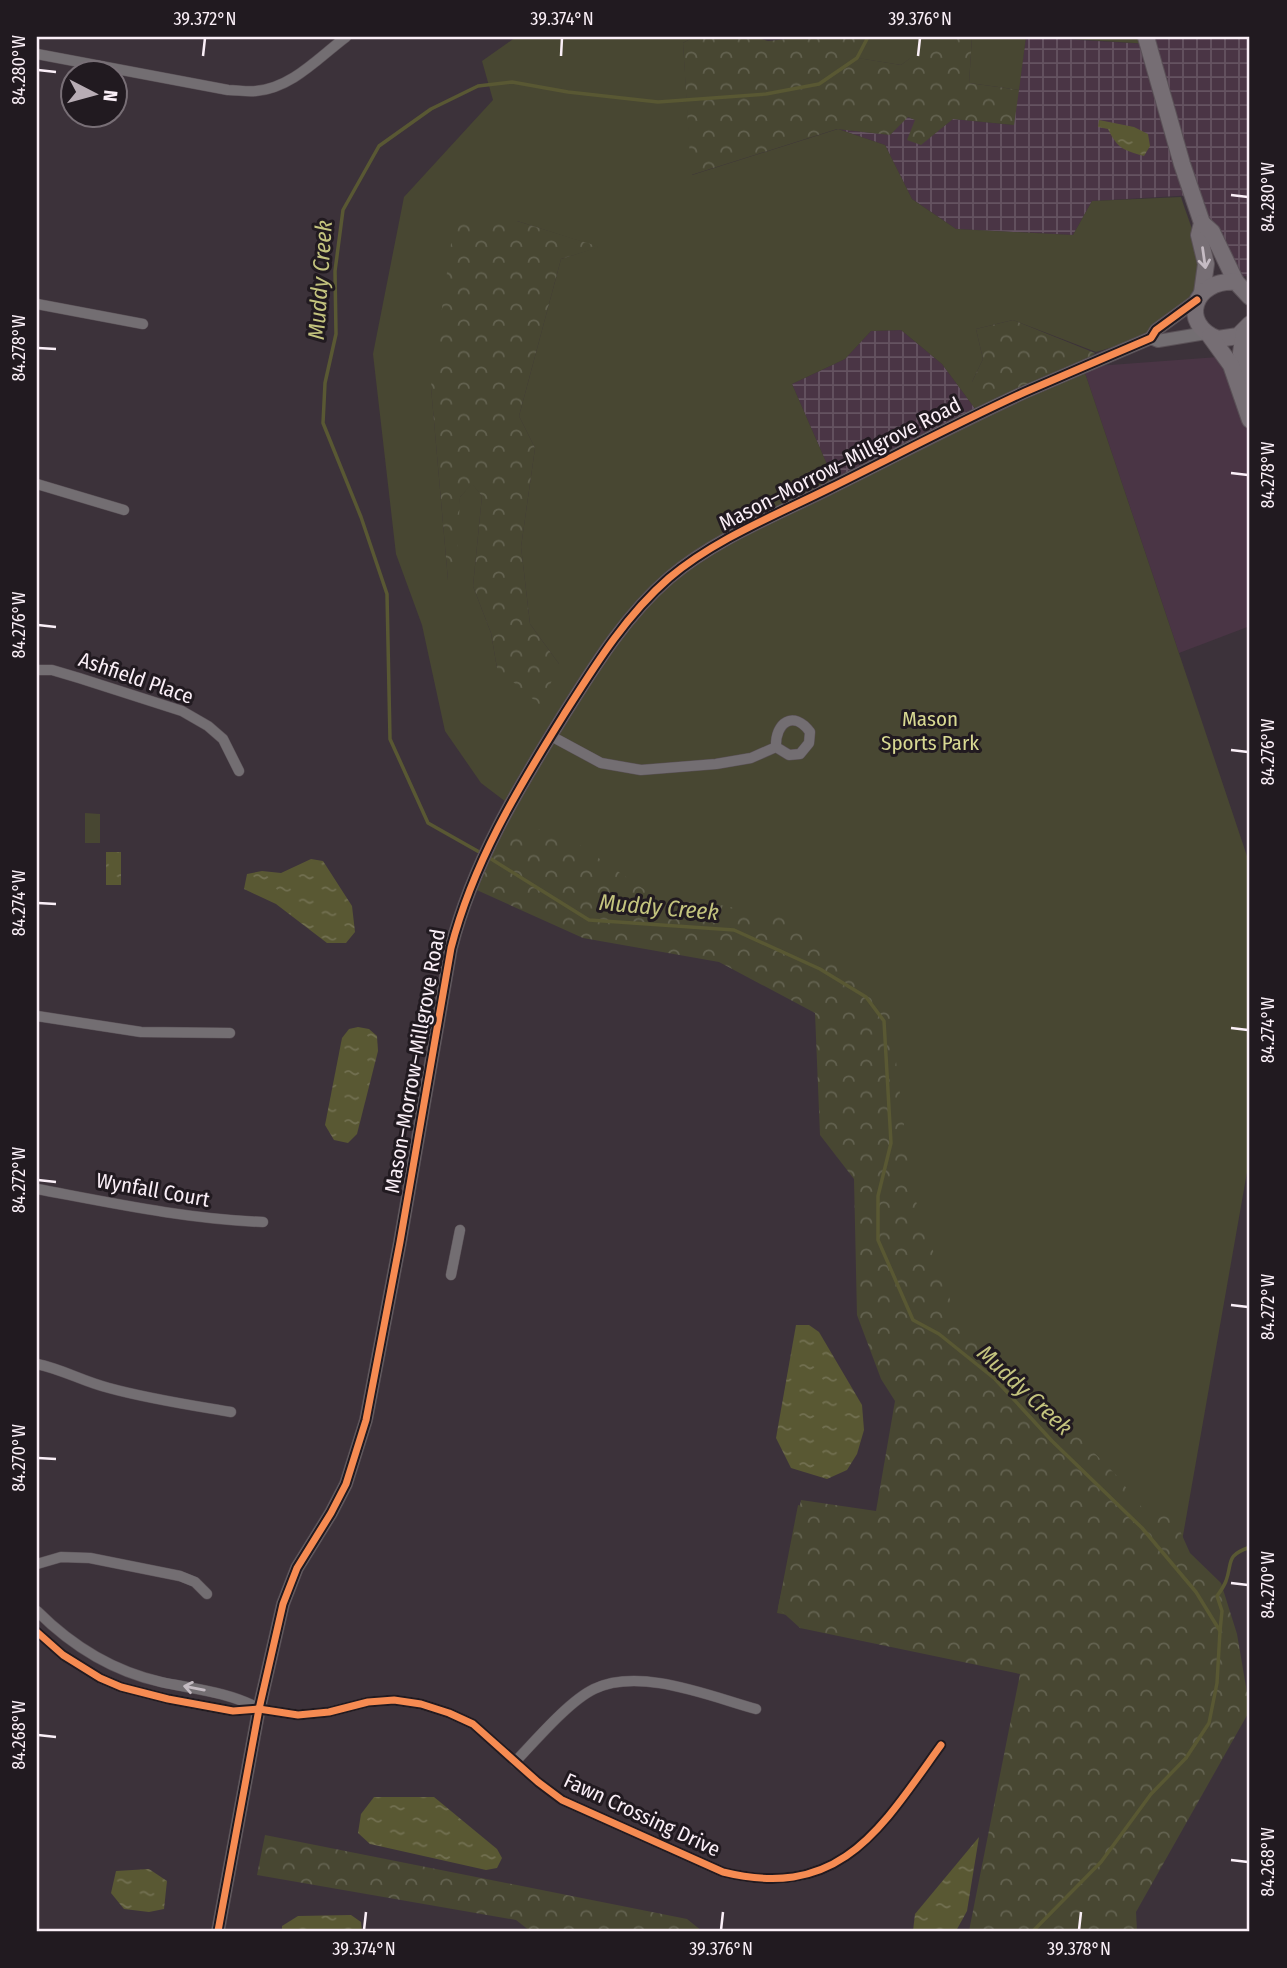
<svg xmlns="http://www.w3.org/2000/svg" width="1287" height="1968" font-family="'Fira Sans Condensed',sans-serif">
<defs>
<pattern id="industrial-grid" width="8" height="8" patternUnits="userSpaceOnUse" patternTransform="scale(1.75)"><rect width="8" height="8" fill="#4a3545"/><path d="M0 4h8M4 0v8" fill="none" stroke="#655361"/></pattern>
<pattern id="forest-crowns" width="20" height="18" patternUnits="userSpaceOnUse" patternTransform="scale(1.75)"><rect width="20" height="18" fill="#484732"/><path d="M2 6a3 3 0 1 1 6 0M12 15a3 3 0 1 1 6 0" fill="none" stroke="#636250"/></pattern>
<pattern id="water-ripples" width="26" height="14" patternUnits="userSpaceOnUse" patternTransform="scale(1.75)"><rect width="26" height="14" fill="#595833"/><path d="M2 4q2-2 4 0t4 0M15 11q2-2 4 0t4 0" fill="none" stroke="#727051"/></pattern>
</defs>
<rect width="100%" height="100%" fill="#3c323a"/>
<polygon fill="#4a3545" points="1218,357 1240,401 1250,438 1250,626 1179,653 1083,367"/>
<g fill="url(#industrial-grid)">
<polygon points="1026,37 1148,44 1146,37 1250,37 1250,275 1238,278 1208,214 1201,194 1185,168 1193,195 1092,201 1073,235 956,229 912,199 885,145 838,129 890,135 907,117 916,120 921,144 953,119 1013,125"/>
<polygon points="901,330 942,364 979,414 836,485 792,384 845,359 871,331"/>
</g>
<g fill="#484732" fill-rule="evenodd">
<path d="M516 37H694L683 43 692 175 838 129 885 145 912 199 956 229 1073 235 1092 201 1181 197C1188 220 1203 251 1199 275 1196 298 1166 323 1147 334 1132 343 1112 347 1096 352L1013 320 976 329 983 359 972 382 1083 367 1250 865V1155L1156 1689 777 1613 798 1505 877 1521 913 1320 884 1021 484 855 510 805 481 783 445 731 422 625 396 554 373 354 404 197 493 100 482 61ZM517 221 598 247 561 259 519 416 535 448 521 547 530 624 559 664 497 668 491 633 473 586 482 496 472 483 460 497 448 580 431 387ZM901 330 942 364 979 414 836 485 792 384 845 359 871 331Z"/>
<polygon points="868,37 957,37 953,54 927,47 901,65 857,58"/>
<polygon points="972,37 1026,37 1019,90 969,83"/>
<polygon points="1042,37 1146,37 1149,44"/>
<polygon points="85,813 100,814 100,843 85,843"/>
</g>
<g fill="url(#forest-crowns)">
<polygon points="694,37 754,37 768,41 807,37 868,37 858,58 901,65 927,46 952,53 957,37 972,37 969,83 1019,90 1014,125 953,119 921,145 907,140 915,120 908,117 890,135 837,129 691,175 683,43"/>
<polygon points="455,215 517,221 600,247 561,259 519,416 535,448 521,547 530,624 559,664 541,706 497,668 491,633 473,586 482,496 472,484 460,497 456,586 448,580 431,387"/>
<polygon points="1013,320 1095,353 1083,367 991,408 972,382 983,359 976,329"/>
<polygon points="555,828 645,890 801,921 889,1005 912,1190 954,1311 1117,1476 1143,1509 1173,1515 1190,1553 1221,1583 1237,1634 1250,1710 1136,1912 1137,1931 969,1931 1020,1674 800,1628 778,1608 801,1500 876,1511 895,1401 881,1379 857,1315 854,1179 820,1135 815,1013 719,962 583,938 470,887 493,835"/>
<polygon points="265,1835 687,1919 702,1931 530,1931 516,1920 257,1875"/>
</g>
<g fill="url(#water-ripples)">
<path d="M1099 120 1134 127 1148 134 1150 146 1144 156C1123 150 1118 149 1108 129L1098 127Z"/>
<rect x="106" y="852" width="15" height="33"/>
<polygon points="311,859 323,861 352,906 355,932 346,943 327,943 276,904 244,889 247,874 262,871 281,873"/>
<polygon points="358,1027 369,1029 377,1036 378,1051 357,1134 348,1143 334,1140 325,1125 342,1038 349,1029"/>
<polygon points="796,1325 809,1325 819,1332 862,1405 864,1430 857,1454 847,1470 827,1479 791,1468 776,1438"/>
<polygon points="374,1797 434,1797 497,1849 502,1858 497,1868 486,1870 370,1844 358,1833 361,1814"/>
<polygon points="979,1837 967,1911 956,1931 913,1931 915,1914"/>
<polygon points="149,1869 167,1881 164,1909 149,1912 124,1909 111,1893 116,1871"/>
<polygon points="351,1915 361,1922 362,1931 282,1931 282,1926 298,1916"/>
</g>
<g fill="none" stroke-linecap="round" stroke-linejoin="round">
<g stroke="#595833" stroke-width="3.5">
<polyline points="481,853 428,823 390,739 387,594 361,517 323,423 325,383 336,334 335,271 343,210 379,146 431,109 478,86 512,82 568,92 658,102 766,94 819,84 857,58 868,37"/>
<polyline points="488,857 589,920 734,930 820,969 866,997 884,1021 891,1143 878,1196 878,1240 913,1320 939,1334 995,1379 1052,1441 1142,1528 1196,1592 1220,1631 1217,1683 1209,1723 1186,1758 1151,1794 1101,1862 1033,1931"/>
<path d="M1220 1631 1222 1611 1217 1596C1220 1592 1224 1586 1226 1581 1233 1561 1225 1556 1250 1547"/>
</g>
<defs>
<g id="minor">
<path d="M37 54 228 90C237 90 247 92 256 91 292 88 319 57 346 37"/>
<polyline points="37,304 143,324"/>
<polyline points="37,484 124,510"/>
<polyline points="37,670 52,670 79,678 182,711 208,726 223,739 239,771"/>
<path d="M551 736 601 763 641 770 716 764 751 758 776 747 789 755 800 754 809 743 810 732C794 710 775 722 776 747"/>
<polyline points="37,1016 141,1032 230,1033"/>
<path d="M37 1189C112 1203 186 1219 263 1222"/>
<polyline points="451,1275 460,1230"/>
<path d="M37 1364C62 1369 84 1382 109 1388 149 1399 190 1405 231 1412"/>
<polyline points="37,1564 61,1557 90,1558 180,1576 195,1582 207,1594"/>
<path d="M37 1611C72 1646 112 1671 161 1682 194 1689 228 1692 258 1708"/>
<path d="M37 1632 63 1655 100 1678 121 1687 168 1699 233 1711 259 1709 298 1715 329 1712 368 1702 394 1700 421 1704 449 1713 473 1724 538 1782 562 1800 723 1872C841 1901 881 1828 941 1745"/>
<path d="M515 1762C535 1741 569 1701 594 1689 640 1667 709 1696 756 1709"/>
</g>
<g id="tertiary">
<polyline points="1151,338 1158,341 1206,333"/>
<path d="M218 1931 259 1709 283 1604 297 1568 331 1513 346 1484 366 1420 400 1242 451 948C473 863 517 790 563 716 594 667 625 616 669 578 715 539 776 515 830 488 895 456 959 422 1025 392 1066 374 1109 356 1151 338L1156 330 1197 300"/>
</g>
<g id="primary">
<polyline points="1146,37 1182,164 1202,223 1199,235 1206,264 1202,293"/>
<polyline points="1202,223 1212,232 1236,282"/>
<path d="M1250 297 1236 282C1193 279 1179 324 1218 339L1238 336 1250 324"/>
<polyline points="1244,332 1241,353 1248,389"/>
<polyline points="1210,336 1231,365 1250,420"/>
</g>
</defs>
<use href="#minor" stroke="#5a5157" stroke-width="11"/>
<use href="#tertiary" stroke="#5a5157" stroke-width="14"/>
<use href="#primary" stroke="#5a5157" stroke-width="18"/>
<use href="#minor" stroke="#736e72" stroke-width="10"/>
<use href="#tertiary" stroke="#736e72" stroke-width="12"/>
<use href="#primary" stroke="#766e74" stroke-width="16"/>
<defs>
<g id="cycleway">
<path d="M37 1632 63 1655 100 1678 121 1687 168 1699 233 1711 259 1709 298 1715 329 1712 368 1702 394 1700 421 1704 449 1713 473 1724 538 1782 562 1800 723 1872C841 1901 881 1828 941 1745"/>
<path d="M218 1931 259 1709 283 1604 297 1568 331 1513 346 1484 366 1420 400 1242 451 948C473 863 517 790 563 716 594 667 625 616 669 578 715 539 776 515 830 488 895 456 959 422 1025 392 1066 374 1109 356 1151 338L1156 330 1197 300"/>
</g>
</defs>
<use href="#cycleway" stroke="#211a20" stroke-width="11"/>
<use href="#cycleway" stroke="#f68b52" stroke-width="7"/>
</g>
<defs><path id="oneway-shaft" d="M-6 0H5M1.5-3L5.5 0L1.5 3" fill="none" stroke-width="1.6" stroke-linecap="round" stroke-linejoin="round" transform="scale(1.75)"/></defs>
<use stroke="#c5bbc3" href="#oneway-shaft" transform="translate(1204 258) rotate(82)"/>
<use stroke="#c4bbc2" href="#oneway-shaft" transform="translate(194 1688) rotate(-169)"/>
<path fill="none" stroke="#faeff7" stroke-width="2.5" d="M203 56 205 38M561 56 562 38M918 56 920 38M38 70 56 72M1231 195 1248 197M38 348 56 349M1231 473 1248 475M38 625 56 627M1231 750 1248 752M38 903 56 904M1231 1028 1248 1030M38 1180 56 1182M1231 1305 1248 1307M38 1458 56 1459M1231 1583 1248 1585M38 1735 56 1737M1231 1860 1248 1862M364 1930 366 1912M721 1930 723 1912M1079 1930 1081 1912"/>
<g text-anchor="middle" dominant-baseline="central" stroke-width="6" stroke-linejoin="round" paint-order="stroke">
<g font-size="21" fill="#faeff7" stroke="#211a20">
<text transform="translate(840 464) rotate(-27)">Mason–Morrow–Millgrove Road</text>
<text transform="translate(136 678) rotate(19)">Ashfield Place</text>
<text transform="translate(415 1061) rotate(-80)">Mason–Morrow–Millgrove Road</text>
<text transform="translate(153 1190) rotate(10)">Wynfall Court</text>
<text transform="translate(642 1815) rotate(25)">Fawn Crossing Drive</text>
</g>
<g font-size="21" fill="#d8d992" stroke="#211a20">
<text x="930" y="719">Mason<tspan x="930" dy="24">Sports Park</tspan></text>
</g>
<g font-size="23" font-style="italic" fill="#c4c47e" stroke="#211a20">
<text transform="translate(320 280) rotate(-86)">Muddy Creek</text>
<text transform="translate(659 907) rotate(5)">Muddy Creek</text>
<text transform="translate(1025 1390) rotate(43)">Muddy Creek</text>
</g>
</g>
<rect width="1287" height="1968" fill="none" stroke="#211a20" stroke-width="77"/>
<g transform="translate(94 94) rotate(96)"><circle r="33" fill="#211a20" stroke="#786f76" stroke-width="2"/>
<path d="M0-5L12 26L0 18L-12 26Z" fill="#b8adb5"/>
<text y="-10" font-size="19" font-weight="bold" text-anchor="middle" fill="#faeff7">N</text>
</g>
<rect x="38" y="38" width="1210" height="1892" fill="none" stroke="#faeff7" stroke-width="2.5"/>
<g font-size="18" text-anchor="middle" fill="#faeff7">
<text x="205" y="25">39.372°N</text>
<text x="562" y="25">39.374°N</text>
<text x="920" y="25">39.376°N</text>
<text transform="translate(19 70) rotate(-90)" y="6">84.280°W</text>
<text transform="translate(1268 197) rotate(-90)" y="6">84.280°W</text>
<text transform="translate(19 348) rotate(-90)" y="6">84.278°W</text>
<text transform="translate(1268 475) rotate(-90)" y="6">84.278°W</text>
<text transform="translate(19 625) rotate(-90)" y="6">84.276°W</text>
<text transform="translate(1268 752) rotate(-90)" y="6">84.276°W</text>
<text transform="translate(19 903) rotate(-90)" y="6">84.274°W</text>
<text transform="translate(1268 1030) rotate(-90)" y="6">84.274°W</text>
<text transform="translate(19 1180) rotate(-90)" y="6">84.272°W</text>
<text transform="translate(1268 1307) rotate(-90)" y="6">84.272°W</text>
<text transform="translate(19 1458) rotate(-90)" y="6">84.270°W</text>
<text transform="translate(1268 1585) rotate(-90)" y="6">84.270°W</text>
<text transform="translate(19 1735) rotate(-90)" y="6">84.268°W</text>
<text transform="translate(1268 1862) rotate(-90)" y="6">84.268°W</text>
<text x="364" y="1955">39.374°N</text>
<text x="721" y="1955">39.376°N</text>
<text x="1079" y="1955">39.378°N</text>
</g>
</svg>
